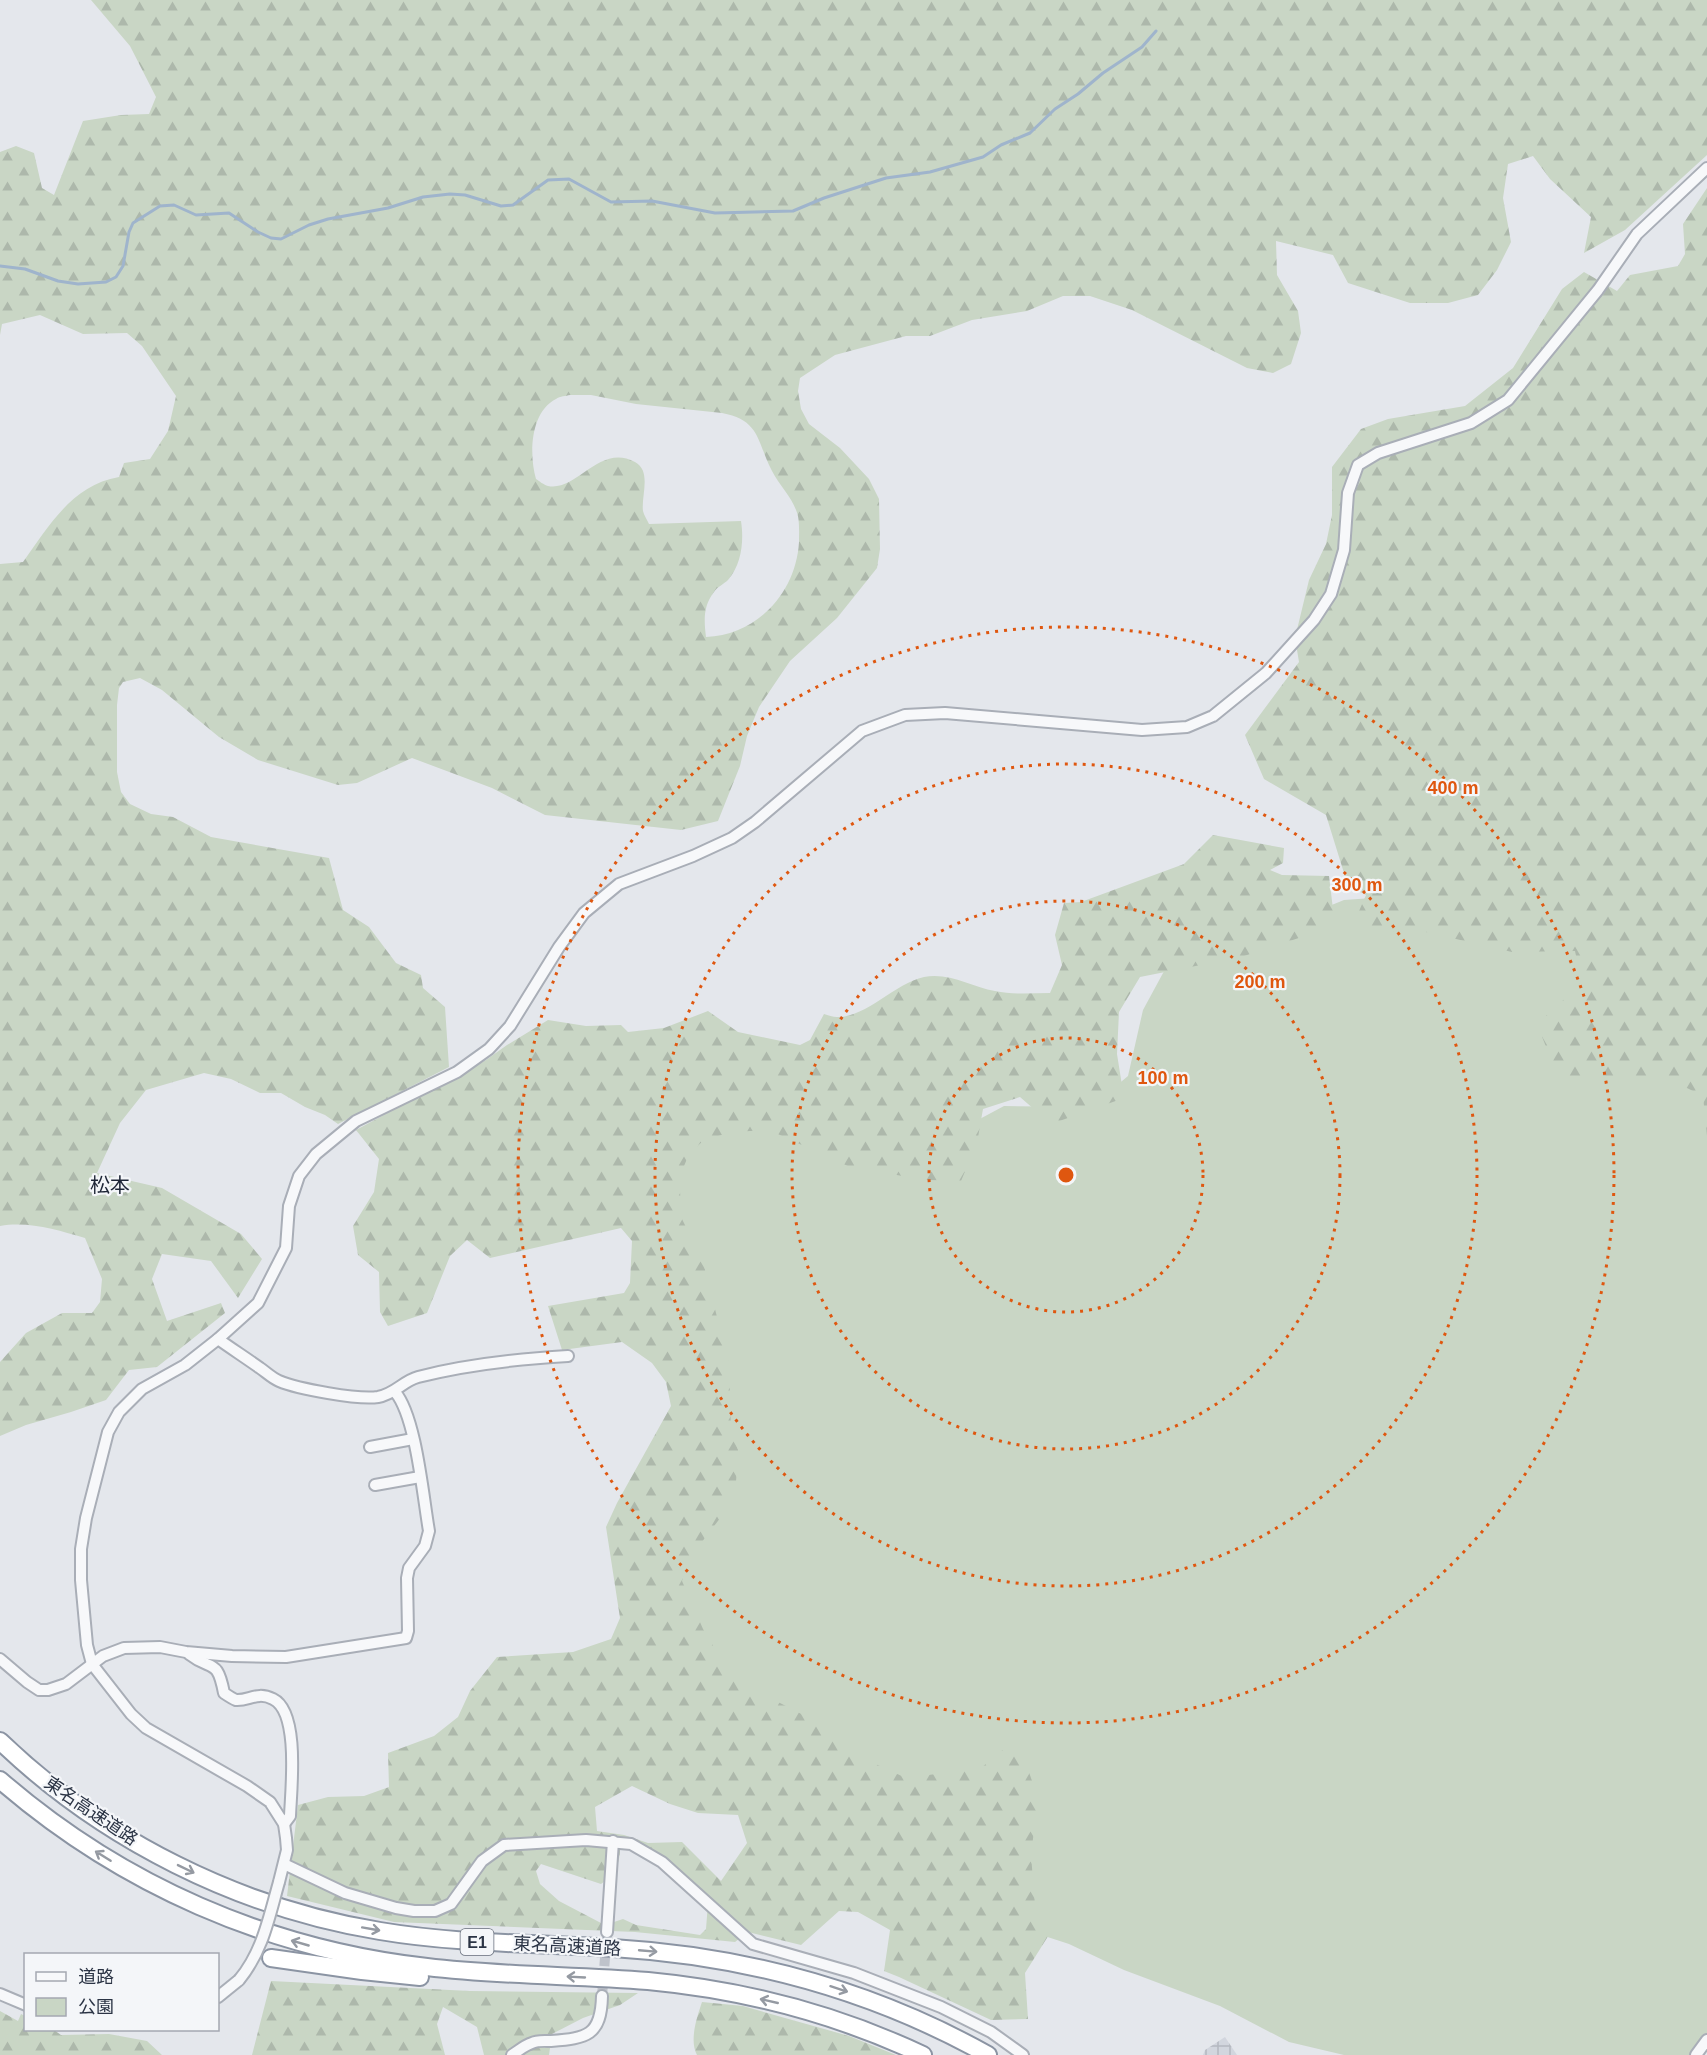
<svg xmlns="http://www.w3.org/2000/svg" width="1707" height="2055" font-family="Helvetica,'Noto Sans JP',sans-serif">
<defs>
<pattern id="industrial-grid" width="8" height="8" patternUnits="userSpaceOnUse" patternTransform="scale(1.5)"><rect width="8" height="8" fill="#d2d6de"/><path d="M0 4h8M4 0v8" fill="none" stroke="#b4b8c0"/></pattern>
<pattern id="forest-firs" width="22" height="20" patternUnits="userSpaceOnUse" patternTransform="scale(1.5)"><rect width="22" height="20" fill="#c9d6c5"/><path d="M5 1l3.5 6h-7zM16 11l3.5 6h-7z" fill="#adb8ab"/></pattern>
</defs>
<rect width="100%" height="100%" fill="#e4e7ec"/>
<polygon fill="url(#industrial-grid)" points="1225,2037 1237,2055 1203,2055 1205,2050"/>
<polygon fill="#c9d6c5" points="1401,896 1554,926 1707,1088 1707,2043 1699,2055 1344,2055 1289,2042 1220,2006 1124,1970 1069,1944 1023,1929 922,1791 699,1676 674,1581 684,1501 660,1179 700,1111 948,1136 1004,1106 1091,1107 1128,1076 1143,1010 1169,962 1243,941 1344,900"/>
<g fill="url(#forest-firs)" fill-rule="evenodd">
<path d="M91 0H1707V155L1625 230 1584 253 1591 217 1550 179 1533 156 1508 164 1503 198 1511 242 1497 270 1478 295 1448 303H1410L1348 283 1333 255 1276 241 1277 275 1298 311 1301 333 1291 364 1273 373 1247 368 1132 310 1090 296H1063L1027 311 972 320 930 336H906L835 355 800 378 798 391 801 409 809 424 840 448 869 479 879 499 880 549 877 568 837 618 790 661 759 707 747 736 740 766 718 821 681 830 545 815 492 788 412 758 357 783 338 785 258 760 219 737 162 690 140 678 123 682 119 688 117 705V772L121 792 130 804 151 814 173 817 211 837 329 858 343 910 369 927 396 963 421 975 423 988 445 1007 449 1067 338 1124 325 1115 305 1107 281 1093H260L231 1079 204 1073 146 1090 120 1123 97 1173 162 1188 241 1234 262 1259 238 1298 211 1261 162 1254 152 1279 167 1321 221 1303 225 1313 157 1367 129 1370 106 1400 71 1412 26 1425 0 1436V1362L26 1333 62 1313H92L100 1302 102 1279 85 1238C57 1230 29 1221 0 1226V564L23 562C49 526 72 485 119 477L124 463 150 459 168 431 176 396 142 346 127 333 83 334 40 315 2 324 0 335V152L16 146 34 153 42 188 54 195 83 121 121 115 149 114 156 97 130 46ZM570 395H591L636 404 722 413C761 420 757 443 772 471 779 485 791 496 796 510 800 518 799 533 799 542 796 593 757 635 706 637 704 621 703 606 714 592 717 587 724 584 728 580 742 564 744 540 741 521L649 524C647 520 644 515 643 511 641 496 652 471 635 462 599 443 577 492 548 486 544 485 539 481 536 479 529 455 530 412 556 399 560 396 566 396 570 395Z"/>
<polygon points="1707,188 1707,1136 1703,1096 1679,1084 1635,1077 1558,1077 1537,1024 1582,983 1575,951 1512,952 1413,929 1373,934 1353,925 1366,895 1348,886 1326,815 1264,779 1245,735 1299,662 1295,638 1309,580 1326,544 1332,515 1332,467 1361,429 1388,419 1465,406 1513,368 1562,289 1584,272 1617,291 1630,275 1678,266 1685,254 1683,224"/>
<path d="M1213 835 1284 848 1283 863 1270 870 1282 875 1329 876 1335 926 1241 957 1140 977 1119 1012 1117 1054 1124 1098 1051 1124 1020 1097 983 1109 977 1143 961 1181 926 1180 850 1167 769 1130 732 1132 704 1140 689 1154 679 1178 682 1219 703 1262 729 1364 731 1430 738 1450 736 1482 721 1517 688 1560 682 1581 703 1629 733 1679 817 1722 856 1755 906 1778 981 1768 1017 1738 1038 1798 1031 1855 1036 1918 1052 1930 1025 1973 1028 2019 991 2020 899 1977 884 1971 890 1930 858 1912 839 1911 801 1945 748 1932 735 1942 635 1932 394 1922 287 1896 298 1805 328 1797 364 1796 389 1787 388 1753 434 1736 458 1717 470 1691 497 1657 573 1652 611 1639 620 1618 606 1527 617 1503 671 1406 666 1382 652 1363 622 1342 562 1350 548 1306 624 1293 630 1283 632 1241 621 1228 490 1258 467 1240 450 1256 427 1313 388 1326 380 1312 379 1272 358 1255 353 1226 374 1192 379 1159 356 1130 486 1060 507 1045 548 1020 586 1026 621 1025 628 1032 664 1028 708 1011 738 1032 800 1045 810 1040 824 1014C828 1015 833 1017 837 1017 866 1018 895 983 924 977 949 972 972 987 995 991 1013 995 1032 993 1050 993L1062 965 1055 935 1064 903 1081 902 1184 864ZM632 1786 670 1804 698 1813 738 1815 747 1843 721 1881 682 1842 648 1843 624 1835 597 1831 595 1807ZM628 1846 652 1857 656 1852 672 1864 708 1903 706 1929 700 1935 636 1925 623 1919 611 1923H601L559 1901 540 1884 536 1871 541 1864 601 1884C615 1875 620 1864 620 1848Z"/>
<polygon points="271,1981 470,1991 638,1993 620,2005 583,2018 552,2034 549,2055 484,2055 477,2027 443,2007 437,2024 445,2055 252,2055"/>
<path d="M702 2002 743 2006 849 2036 896 2055H697C689 2040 697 2017 702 2002Z"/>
<polygon points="0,2011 18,2021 21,2014 25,2016 26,2030 54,2030 61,2035 109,2034 147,2041 162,2055 0,2055"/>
</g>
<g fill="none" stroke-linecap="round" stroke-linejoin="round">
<polyline stroke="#9fb4cc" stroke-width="3" points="0,266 25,269 58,281 78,284 106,282 116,277 123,266 129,232 133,223 160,206 174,205 196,215 229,213 258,232 271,238 281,239 309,225 328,219 388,208 423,197 450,194 465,195 501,206 513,205 548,180 569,179 611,202 652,201 715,213 793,211 824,198 886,178 930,172 983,157 1001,145 1030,133 1055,109 1078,94 1103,73 1142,47 1156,31"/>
<polyline stroke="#bfc3cb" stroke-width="10" stroke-dasharray="10 5" stroke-linecap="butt" points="602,1996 607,1932"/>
<defs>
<g id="minor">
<path d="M218 1339C232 1349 246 1358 260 1368 266 1372 272 1378 279 1381 298 1389 358 1400 378 1397 395 1394 403 1381 418 1377 468 1364 517 1359 568 1356"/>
<polyline points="370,1447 413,1439"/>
<polyline points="375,1485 420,1477"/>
<path d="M189 1654C212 1672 217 1657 224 1693 227 1695 233 1699 236 1700 249 1701 257 1691 273 1699 300 1712 291 1790 290 1816L284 1824"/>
<path d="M0 1659 27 1682 39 1690H48L66 1684 103 1656 124 1648 160 1647 186 1652 232 1656 286 1657 406 1638 408 1631 407 1578 409 1568 425 1546 429 1531C423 1497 416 1416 395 1392"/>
<polyline points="284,1864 345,1893 396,1908 414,1911 435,1911 451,1904 482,1861 504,1845 586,1840 631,1844 662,1862 753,1944 854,1973 941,2007 991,2032 1023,2055"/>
<polyline points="279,1882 287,1850 286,1838 284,1824 270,1802 247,1786 146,1728 131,1714 92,1664 87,1645 81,1580 81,1549 86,1518 108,1432 119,1412 142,1389 185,1365 218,1339 258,1303 286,1248 289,1206 299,1176 316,1154 356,1121 457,1072 489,1049 510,1026 559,947 584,913 619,884 693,856 732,838 755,822 862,731 905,715 945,713 1142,730 1187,727 1213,716 1266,673 1314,620 1331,594 1344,550 1348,493 1358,465 1378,453 1471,423 1508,400 1598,290 1637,234 1707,168"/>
<polyline points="607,1932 613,1841"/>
<polyline points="0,1994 26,2005"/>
<polyline points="218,1997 239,1980"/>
<path d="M512 2055C518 2051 525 2045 532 2043 537 2040 545 2041 551 2041 587 2038 601 2036 602 1996"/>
<polyline points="1696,2055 1707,2040"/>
</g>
<g id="highway">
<path d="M0 1741C103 1840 239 1908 380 1931 457 1944 535 1943 613 1948 745 1956 872 1990 988 2055"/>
<path d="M0 1780C121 1885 268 1949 427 1967 500 1976 575 1975 648 1981 744 1990 836 2014 923 2055"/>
<polyline points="271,1958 362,1971 420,1977"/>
</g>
</defs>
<use href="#minor" stroke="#a9aeb7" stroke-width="14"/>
<use href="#highway" stroke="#8b94a3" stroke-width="20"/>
<use href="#minor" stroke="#f7f8fa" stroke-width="10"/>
<use href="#highway" stroke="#fff" stroke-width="16"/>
<defs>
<path id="minor-bridge" d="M239 1980C263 1951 269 1917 279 1882"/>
</defs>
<use href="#minor-bridge" stroke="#a9aeb7" stroke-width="14" stroke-linecap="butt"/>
<use href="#minor-bridge" stroke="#f7f8fa" stroke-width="10"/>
</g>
<defs><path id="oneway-shaft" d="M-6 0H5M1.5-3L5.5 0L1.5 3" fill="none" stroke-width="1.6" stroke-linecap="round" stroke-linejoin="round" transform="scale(1.5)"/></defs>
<g stroke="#959aa2">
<use href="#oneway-shaft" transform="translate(103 1856) rotate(-148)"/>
<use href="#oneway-shaft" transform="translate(186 1869) rotate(26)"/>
<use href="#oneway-shaft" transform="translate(371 1929) rotate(10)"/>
<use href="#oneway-shaft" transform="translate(300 1943) rotate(-164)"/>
<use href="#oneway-shaft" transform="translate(648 1951) rotate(5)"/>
<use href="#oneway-shaft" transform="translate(576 1977) rotate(-177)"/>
<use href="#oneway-shaft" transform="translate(839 1989) rotate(18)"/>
<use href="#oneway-shaft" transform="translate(769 2001) rotate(-167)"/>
</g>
<g fill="none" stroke="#df570f" stroke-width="3" stroke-dasharray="3 6">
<circle cx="1066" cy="1175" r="137"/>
<circle cx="1066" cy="1175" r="274"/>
<circle cx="1066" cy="1175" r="411"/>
<circle cx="1066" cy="1175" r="548"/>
</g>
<g text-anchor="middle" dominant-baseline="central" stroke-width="4.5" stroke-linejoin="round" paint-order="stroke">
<rect fill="#f4f6f9" stroke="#676e7b" stroke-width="1.5" x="460.5" y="1929" width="33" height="26" rx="4.5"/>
<g font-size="16" font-weight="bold" fill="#2b3445">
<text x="477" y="1942">E1</text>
</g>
<g font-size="18" fill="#2b3445" stroke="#f4f6f9">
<text transform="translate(91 1811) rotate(34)">東名高速道路</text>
<text transform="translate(567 1946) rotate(3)">東名高速道路</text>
</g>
<g font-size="20" fill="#1d2536" stroke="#f4f6f9">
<text x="110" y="1185">松本</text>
</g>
</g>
<circle cx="1066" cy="1175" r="9" fill="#df570f" stroke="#f4f6f9" stroke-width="3"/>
<g font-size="18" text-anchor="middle" font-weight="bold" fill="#df570f" stroke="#f4f6f9" stroke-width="4.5" stroke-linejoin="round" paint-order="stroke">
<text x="1453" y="794">400 m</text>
<text x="1357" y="891">300 m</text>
<text x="1260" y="988">200 m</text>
<text x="1163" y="1084">100 m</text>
</g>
<rect x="24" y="1953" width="195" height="78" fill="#f4f6f9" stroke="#a4a8b1" stroke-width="1.5"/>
<rect x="36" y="1972" width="30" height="9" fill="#f7f8fa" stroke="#a4a8b1" stroke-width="1.5"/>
<text x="78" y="1983" font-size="18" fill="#2b3445">道路</text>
<rect x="36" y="1998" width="30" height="18" fill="#c9d6c5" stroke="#a4a8b1" stroke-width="1.5"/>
<text x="78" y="2013" font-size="18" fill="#2b3445">公園</text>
</svg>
